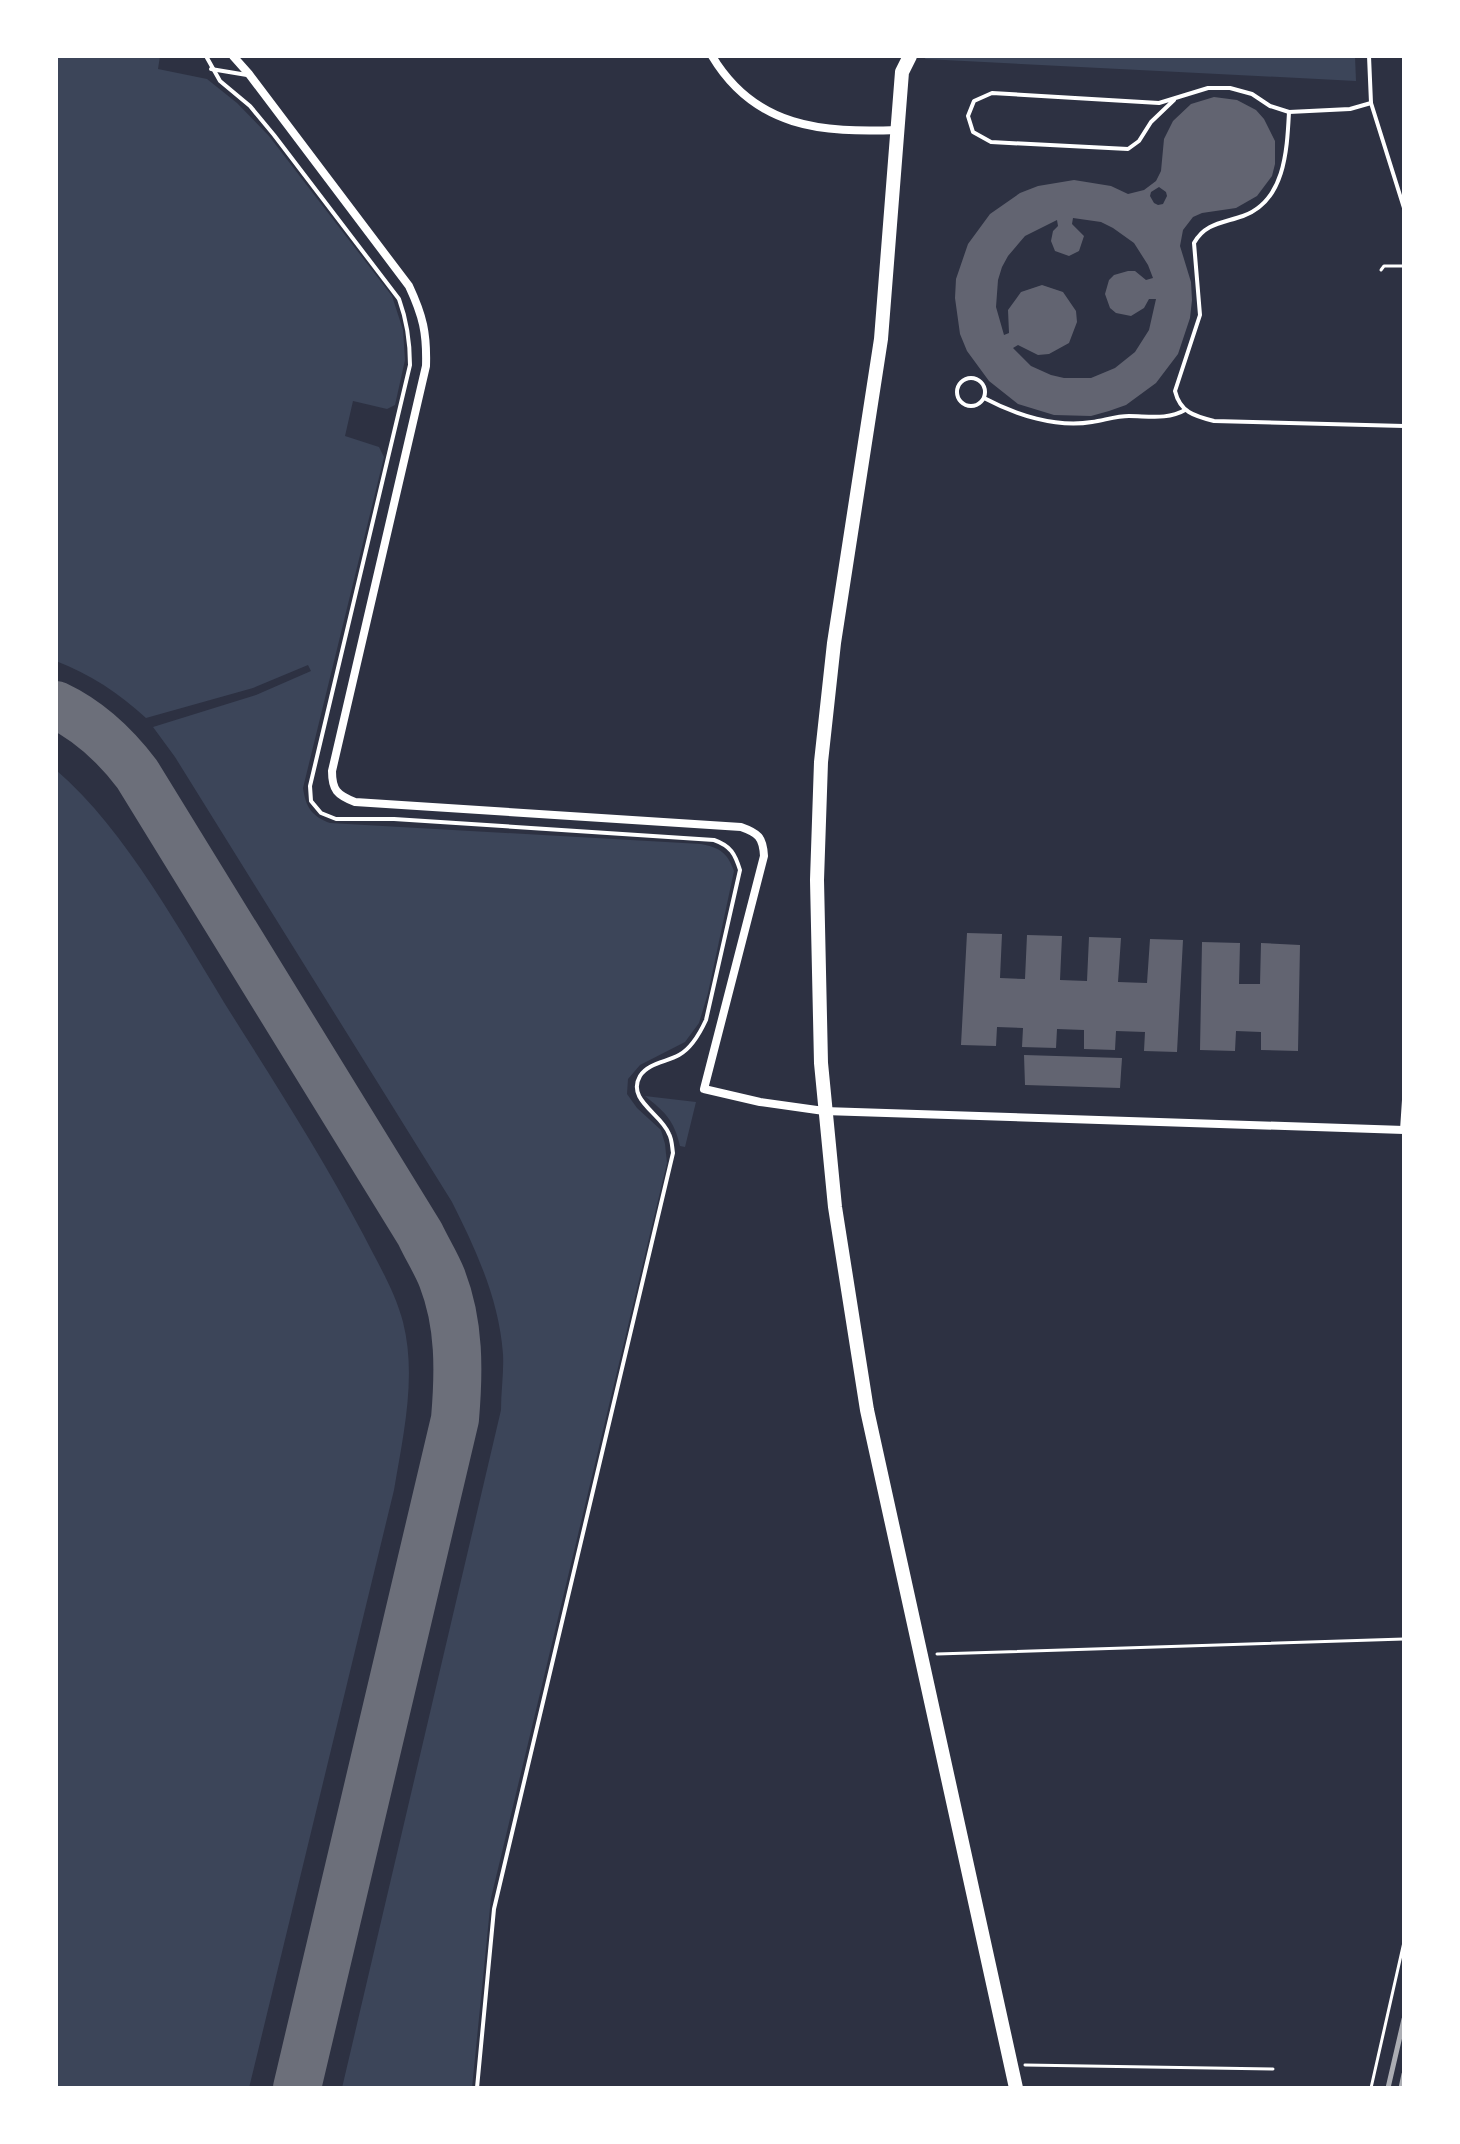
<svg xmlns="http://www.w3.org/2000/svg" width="1460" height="2144" font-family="'Fira Sans Condensed',sans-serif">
<rect width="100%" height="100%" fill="#2d3142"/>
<g fill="#3c4559">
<path d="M56 56H160L158 69 207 79 237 103 269 136 392 296 403 330 405 360 395 405 387 409 353 401 345 436 379 447 384 457 303 788C306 807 311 816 330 823L701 844C720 848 727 852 734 871L708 993 699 1023 685 1042 640 1065 628 1079 627 1094 637 1108 661 1130 665 1144 667 1163 491 1898 472 2088H342L501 1410C501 1391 504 1372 503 1354 499 1299 476 1250 452 1202L175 757 153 727 256 695 311 671 308 665 253 688 146 718C119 693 90 674 56 661Z"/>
<polygon points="926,56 1355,56 1356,81 925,59"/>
<path d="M56 770C130 833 189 948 242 1031 284 1097 326 1164 363 1234 377 1262 395 1291 403 1322 417 1377 403 1436 394 1490L249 2088H56Z"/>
<path d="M645 1096 696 1102 685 1147 680 1146C674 1120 665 1112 645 1096Z"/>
</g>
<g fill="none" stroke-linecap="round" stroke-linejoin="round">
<path stroke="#6c6f7a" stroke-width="48" d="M56 705C90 721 115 745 137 774L420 1234C427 1249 436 1263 442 1278 460 1324 459 1372 455 1419L297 2088"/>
</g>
<g fill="#626471" fill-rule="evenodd">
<path d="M1214 97 1237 100 1256 110 1264 119 1275 141V164L1272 176 1257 196 1236 208 1202 213 1193 217 1183 230 1180 246 1191 282 1192 300 1190 318 1178 354 1156 383 1126 405 1109 411 1091 416 1054 415 1018 404 989 381 967 351 960 334 955 298 956 279 968 244 990 214 1020 193 1038 186 1074 180 1111 186 1128 194 1144 190 1156 181 1161 171 1164 139 1173 121 1191 104ZM1159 187 1166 192 1167 196 1163 204 1158 205 1154 203 1150 196 1151 192ZM1073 218 1101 222 1113 228 1134 243 1148 265 1153 278 1146 280 1135 271H1128L1114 275 1109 280 1105 294 1110 308 1116 313 1131 316 1144 308 1149 299H1156L1149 330 1135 352 1115 368 1091 378H1064L1051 375 1031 366 1013 348 1018 345 1038 355 1049 354 1069 343 1077 322 1076 311 1063 292 1042 285 1021 292 1008 310 1009 333 1004 335 996 307 998 280 1002 267 1008 256 1025 236 1057 220 1058 226 1053 231 1051 241 1055 251 1069 256 1079 251 1084 236 1072 224Z"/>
<polygon points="967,933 1002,934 1000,978 1025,979 1027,935 1062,936 1060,980 1087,981 1089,937 1121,938 1118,982 1147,983 1150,939 1183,940 1177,1052 1144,1051 1145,1032 1116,1031 1115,1050 1084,1049 1084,1030 1057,1029 1056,1048 1022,1047 1023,1028 997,1027 996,1046 961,1045"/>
<polygon points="1202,942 1240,943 1239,984 1260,984 1261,943 1300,945 1298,1051 1261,1050 1261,1032 1236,1031 1235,1051 1200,1050"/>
<polygon points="1024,1055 1122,1058 1120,1088 1025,1085"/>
</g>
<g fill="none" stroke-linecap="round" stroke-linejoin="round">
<g stroke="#fff" stroke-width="3">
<polyline points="1381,270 1384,266 1404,266"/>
<polyline points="937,1654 1404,1639"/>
<polyline points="1025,2065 1273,2069"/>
<polyline points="1371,2088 1404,1942"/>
</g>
<g stroke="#fff" stroke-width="4">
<path d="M206 56 220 81 250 106 274 135 399 299C407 321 410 341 410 365L310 786 311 801 321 813 336 819H394L714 840C731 846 735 854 740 870L706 1020C700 1033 692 1048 679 1055 667 1062 648 1063 640 1076 626 1100 662 1114 669 1134 672 1139 672 1147 673 1153L494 1909 477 2088"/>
<polyline points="1369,56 1371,103 1404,208"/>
<polyline points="211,69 247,75"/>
<polyline points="1174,100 1151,122 1139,141 1128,149 991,142 973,132 968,116 974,101 992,93 1159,103 1208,88 1230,88 1252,94 1270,106 1289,112 1350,109 1371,103"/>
<path d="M1289 112C1287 150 1285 201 1243 216 1223 223 1205 223 1194 243L1200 315 1175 391C1180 412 1194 416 1214 421L1404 426"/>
<circle cx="971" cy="392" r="14"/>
<path d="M984 398C1016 415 1056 428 1092 422 1105 420 1117 416 1129 416 1148 416 1168 420 1185 410"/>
<polyline points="1402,1130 1404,1100"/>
</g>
<g stroke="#fff" stroke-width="8">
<path d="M233 56 249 74 409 286C423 316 427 333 426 366L332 771C332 790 337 795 355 802L741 827C758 833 763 837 764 856L704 1089 760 1102 824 1111 1404 1130"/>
<path d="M712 56C755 128 822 133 898 130"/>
</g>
<polyline stroke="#fff" stroke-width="14" points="910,56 902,72 881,339 834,643 821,762 817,880 821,1063 835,1207 867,1410 1016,2088"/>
<g stroke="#abadb3" stroke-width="5">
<polyline points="1388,2088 1404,2019"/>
<polyline points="1401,2088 1404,2074"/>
</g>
</g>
<rect width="1460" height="2144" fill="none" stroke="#ffffff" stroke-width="116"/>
</svg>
